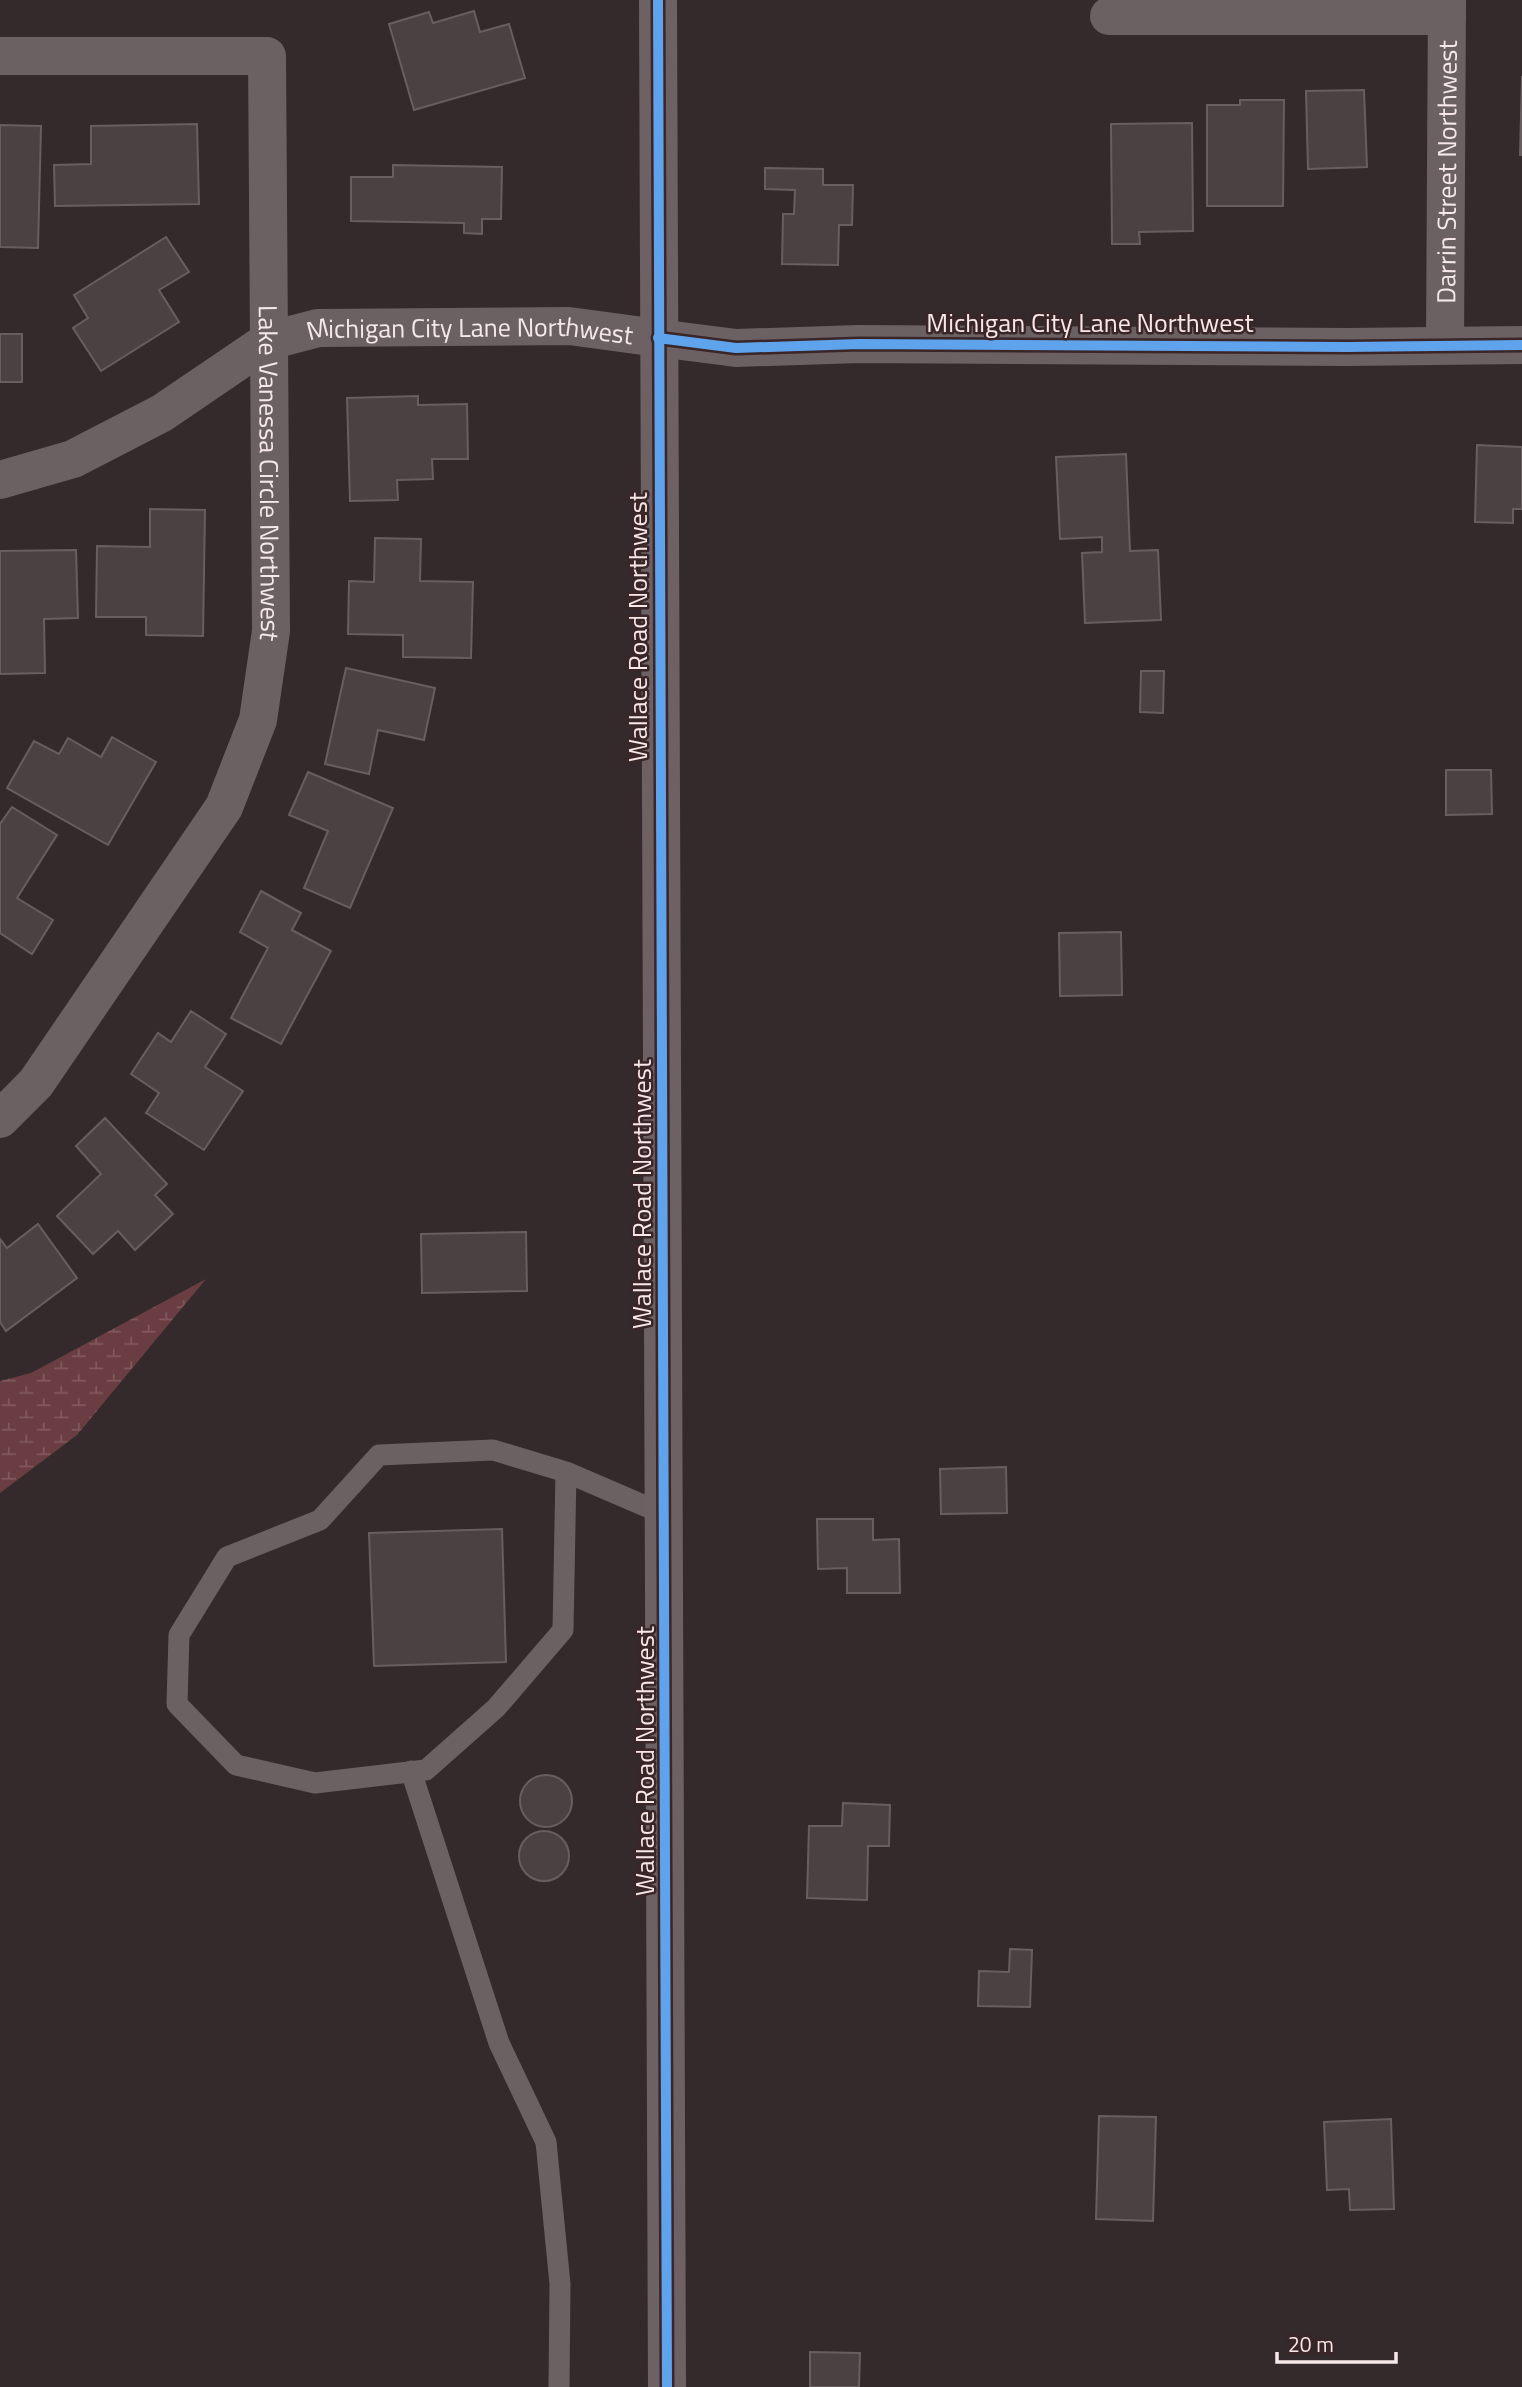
<svg xmlns="http://www.w3.org/2000/svg" width="1522" height="2387" font-family="'Titillium Web',sans-serif">
<defs>
<pattern id="wetland-marsh" width="20" height="14" patternUnits="userSpaceOnUse" patternTransform="scale(1.75)"><rect width="20" height="14" fill="#6a3d42"/><path d="M1 5h8M5 5V1M11 12h8M15 12V8" fill="none" stroke="#80595d"/></pattern>
</defs>
<rect width="100%" height="100%" fill="#352a2b"/>
<polygon fill="url(#wetland-marsh)" points="206,1279 77,1435 0,1493 0,1381 31,1373"/>
<g fill="#4b4142" stroke="#695e5f" stroke-width="2">
<polygon points="474,11 480,32 509,24 525,78 414,110 389,24 429,12 433,23"/>
<polygon points="1522,76 1522,155 1520,155"/>
<polygon points="1364,90 1367,167 1308,169 1306,91"/>
<polygon points="1240,100 1284,100 1283,206 1207,206 1207,105 1240,105"/>
<polygon points="1192,123 1193,231 1139,232 1140,244 1112,244 1111,124"/>
<polygon points="197,124 199,204 55,206 54,165 91,164 91,126"/>
<polygon points="0,125 41,126 38,248 0,247"/>
<polygon points="393,165 502,167 501,219 482,219 482,234 464,233 464,223 351,221 351,177 393,177"/>
<polygon points="765,168 823,169 823,185 853,185 852,225 839,225 838,265 782,264 783,214 794,214 795,190 765,189"/>
<polygon points="166,237 189,272 159,290 179,322 101,371 73,328 88,318 74,295"/>
<rect x="0" y="334" width="22" height="48"/>
<polygon points="418,396 418,405 467,404 468,459 432,459 433,479 397,480 398,500 350,501 347,398"/>
<polygon points="1477,445 1522,447 1522,509 1513,509 1513,523 1475,522"/>
<polygon points="1126,454 1130,551 1158,550 1161,620 1085,623 1082,553 1102,552 1102,537 1060,539 1056,457"/>
<polygon points="150,509 205,510 203,636 146,635 146,617 96,617 97,546 150,547"/>
<polygon points="375,538 421,539 420,581 473,582 471,658 403,657 403,635 348,634 349,581 374,582"/>
<polygon points="76,550 78,618 44,619 45,673 0,674 0,551"/>
<polygon points="346,668 435,688 424,740 378,730 369,774 325,764"/>
<polygon points="1141,671 1164,671 1163,713 1140,712"/>
<polygon points="112,737 156,762 108,845 7,788 34,741 59,754 68,738 101,757"/>
<polygon points="1446,770 1491,770 1492,814 1446,815"/>
<polygon points="308,772 393,808 350,908 304,888 328,831 289,815"/>
<polygon points="12,807 57,835 17,898 53,920 32,954 0,933 0,824"/>
<polygon points="261,891 301,913 292,930 331,951 281,1044 231,1018 268,948 240,932"/>
<polygon points="1121,932 1122,995 1060,996 1059,933"/>
<polygon points="191,1011 226,1034 205,1067 243,1091 204,1150 146,1113 159,1093 131,1074 158,1033 171,1042"/>
<polygon points="105,1118 167,1184 155,1195 173,1214 135,1250 118,1231 93,1254 57,1216 101,1174 76,1146"/>
<polygon points="38,1224 77,1278 6,1331 0,1322 0,1239 7,1248"/>
<polygon points="526,1232 527,1291 422,1293 421,1234"/>
<polygon points="1006,1467 1007,1513 941,1514 940,1469"/>
<polygon points="817,1519 873,1519 873,1540 899,1539 900,1593 847,1593 847,1568 818,1569"/>
<polygon points="502,1529 506,1662 374,1666 369,1533"/>
<circle cx="546" cy="1801" r="26"/>
<polygon points="843,1803 890,1805 889,1846 868,1846 867,1900 807,1898 809,1826 842,1826"/>
<circle cx="544" cy="1856" r="25"/>
<polygon points="1010,1949 1032,1950 1030,2007 978,2006 979,1971 1009,1972"/>
<polygon points="1099,2116 1156,2117 1153,2221 1096,2219"/>
<polygon points="1391,2119 1394,2209 1350,2210 1349,2189 1327,2190 1324,2122"/>
<polygon points="810,2352 860,2353 859,2387 810,2387"/>
</g>
<g fill="none" stroke-linecap="round" stroke-linejoin="round">
<g stroke="#6c6162" stroke-width="21">
<polyline points="566,1472 563,1630 496,1708 426,1770 315,1783 236,1765 177,1704 179,1635 227,1557 320,1520 379,1455 493,1450 566,1472 666,1515"/>
<polyline points="411,1771 499,2043 546,2142 560,2284 559,2387"/>
</g>
<g stroke="#6c6162" stroke-width="38">
<polyline points="1109,16 1447,16"/>
<path id="s1" d="M0 56H267L271 631 258 720 224 807 36 1083 0 1119"/>
<path id="s2" d="M1445 344 1447 0"/>
<path id="s3" d="M0 480 73 459 162 413 268 341 318 328 569 326 658 338"/>
</g>
<polyline stroke="#6c6162" stroke-width="38" points="658,338 736,348 859,344 1347,347 1522,345"/>
<path stroke="#6e6163" stroke-width="38" d="M658 0C657 796 668 1591 667 2387"/>
<defs>
<g id="cycleway">
<path d="M658 0C657 796 668 1591 667 2387"/>
<polyline points="658,338 736,348 859,344 1347,347 1522,345"/>
</g>
</defs>
<use href="#cycleway" stroke="#3a2527" stroke-width="15"/>
<use href="#cycleway" stroke="#60a3ed" stroke-width="10"/>
</g>
<g text-anchor="middle" dominant-baseline="central" stroke-width="5" stroke-linejoin="round" paint-order="stroke">
<g font-size="26" fill="#f6e8e9" stroke="#3a2527">
<text stroke="none"><textPath href="#s2" startOffset="172">Darrin Street Northwest</textPath></text>
<text x="1090" y="322">Michigan City Lane Northwest</text>
<text stroke="none"><textPath href="#s3" startOffset="508">Michigan City Lane Northwest</textPath></text>
<text stroke="none"><textPath href="#s1" startOffset="684">Lake Vanessa Circle Northwest</textPath></text>
<text transform="translate(637 627) rotate(-90)">Wallace Road Northwest</text>
<text transform="translate(641 1194) rotate(-90)">Wallace Road Northwest</text>
<text transform="translate(644 1761) rotate(-90)">Wallace Road Northwest</text>
</g>
</g>
<path d="M1277 2352v10h119v-10" fill="none" stroke="#f6e8e9" stroke-width="3.5"/>
<text x="1288" y="2352" font-size="21" fill="#f6e8e9" stroke="#3a2527" stroke-width="5" paint-order="stroke">20 m</text>
</svg>
